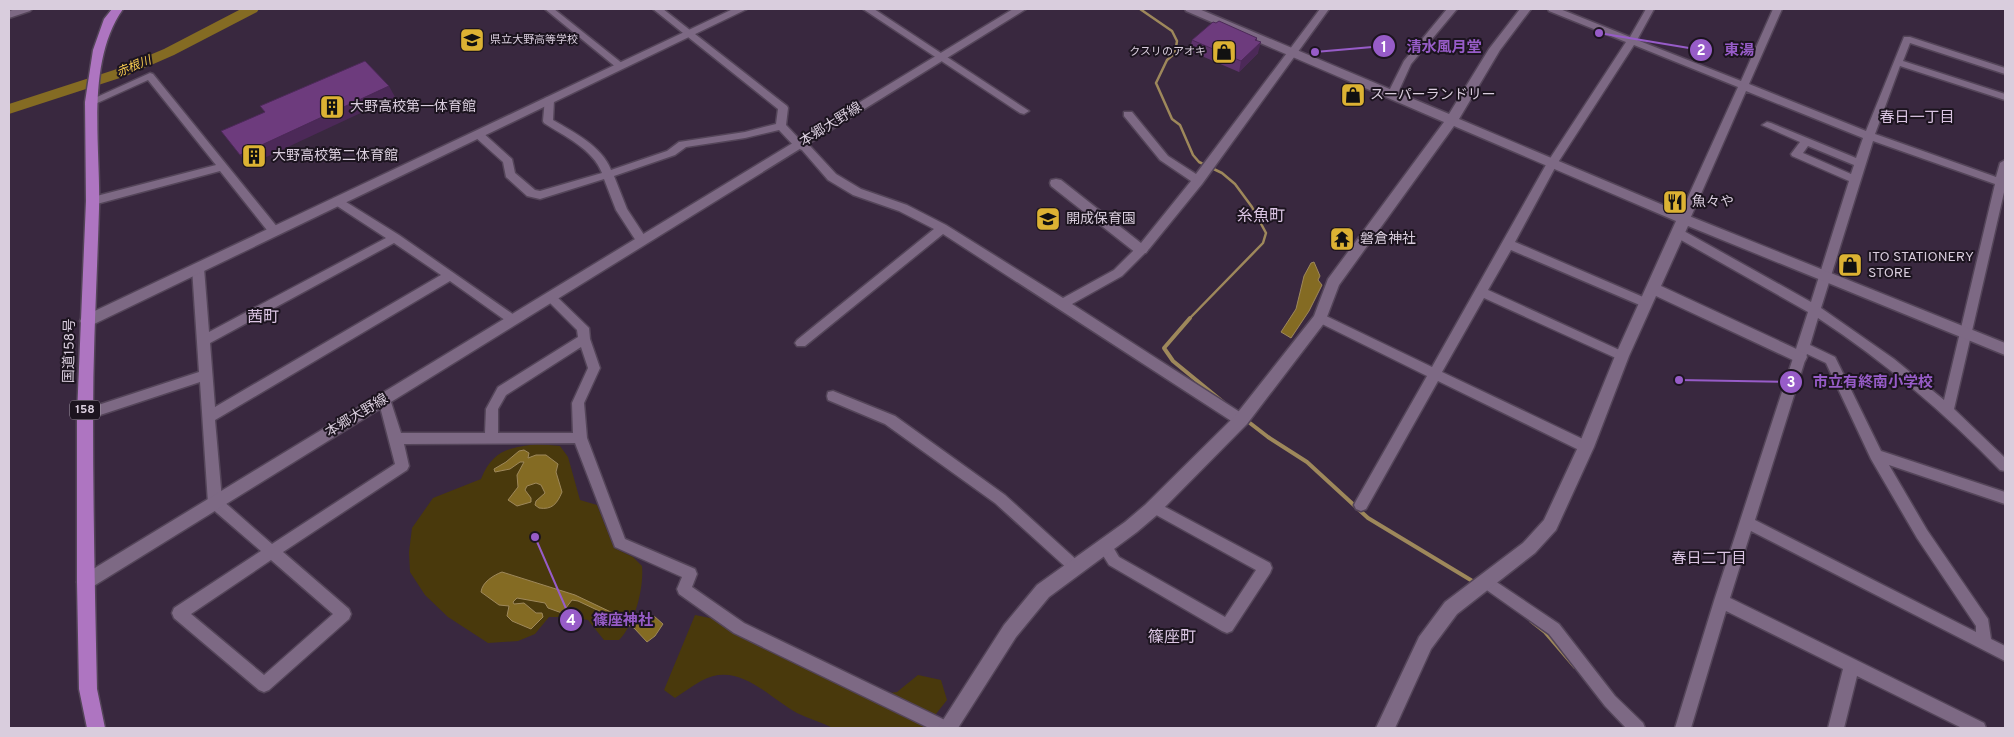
<svg xmlns="http://www.w3.org/2000/svg" width="2014" height="737" font-family="Overpass,'Noto Sans JP',sans-serif">
<rect width="100%" height="100%" fill="#39283f"/>
<g fill="#49390c">
<path d="M537 444 560 446 568 457 580 500 597 505 614 548 633 557 642 566C644 588 635 624 619 640H604L588 620 571 617H549L535 634 518 641 488 643 448 617 425 595 410 572 409 552 412 528 433 498 481 479C493 450 508 448 537 444Z"/>
<path d="M695 615 725 621 875 695 897 692 918 675 941 680 947 700 932 719 929 728H833C821 722 809 719 797 713 768 697 738 660 701 681 692 686 684 692 675 698L664 690Z"/>
</g>
<g fill="#846b23" stroke="#9e885b">
<polygon points="1314,262 1320,276 1318,280 1322,285 1309,311 1291,338 1281,332 1296,309 1304,276 1311,263"/>
<path d="M524 450 529 453 528 458 536 455H546L558 464 556 472 562 492C557 504 552 510 539 508L535 505 536 501 545 493 541 485 536 483 527 486 525 490 531 498V502L517 506 508 500 518 487 517 475 524 462H520L510 469 495 472 494 469 506 462 519 451Z"/>
<path d="M502 572 575 595 634 623 646 622 654 616 663 624 655 636 647 642 634 628 618 620 616 625 613 624 614 618 578 601 572 600 562 613 548 608 545 603 517 598 513 602 514 604 524 603 536 613H542L543 617 531 629 512 621 507 616 509 606 499 605 481 592C482 582 494 575 502 572Z"/>
</g>
<g fill="none" stroke-linecap="round" stroke-linejoin="round">
<polyline stroke="#9e885b" stroke-width="2.5" points="1140,9 1172,31 1177,41 1175,53 1167,60 1156,83 1172,119 1180,125 1193,155 1199,162 1222,173 1235,184 1252,207 1266,233 1263,243 1189,319"/>
<g stroke="#9e885b" stroke-width="4">
<polyline points="1190,318 1164,348 1173,361 1223,402"/>
<polyline points="1246,420 1268,437 1307,462 1368,518 1474,582"/>
<polyline points="1531,621 1545,632 1575,667"/>
</g>
<polygon fill="#846b23" fill-rule="evenodd" points="241,9 259,9 257,12 174,55 126,76 9,114 9,104 114,70 164,49"/>
<defs>
<g id="street">
<polygon points="545,9 554,9 623,64 623,68 617,68"/>
<path d="M653 9H663L787 106 788 108 786 125 803 143 810 146 836 174 861 189 907 205 946 225 1063 298 1114 270 1141 243 1191 181 1160 160 1124 116V112H1132L1168 156 1196 174 1320 9H1329L1202 184 1149 249 1122 276 1072 304 1246 416 1247 420 1246 424 1241 425 1236 424 943 234 805 346H797L795 343 797 340 934 229 899 211 853 195 828 180 802 150 795 147 779 130 745 138 686 147 675 155 614 176 627 209 648 241 642 245 638 244 616 210 604 179 540 199 527 196 506 177 503 162 474 136 473 134 474 132H482L512 159 515 173 535 190 540 191 602 173C593 149 564 136 544 123L543 121 545 98 549 97 554 100 553 120C573 132 602 146 611 170L667 151 679 142 745 132 776 124 778 109Z"/>
<polygon points="863,9 874,9 1029,111 1024,114 1020,113"/>
<polygon points="1447,9 1457,9 1411,64 1396,97 1388,97 1387,95 1404,61"/>
<path d="M1548 9H1560L1630 37 1646 9H1654L1637 40 1741 81 1773 9H1782L1749 84 1866 131 1904 37H1910L2005 68V74L1910 43 1903 61 2005 94V100L1900 66 1875 134 1996 177 2000 163 2005 160V188L1954 409 2005 458V471L2000 470C1945 413 1885 362 1818 318L1810 345 1835 357 1881 451 2005 492V504L1889 465 1927 530 1988 619 1991 639 2005 646V661L1751 531 1730 598 1984 723 1986 728H1962L1857 676 1844 728H1828L1843 669 1726 611 1691 728H1675L1714 601 1808 312 1674 236 1672 233 1678 229 1682 230 1811 302 1849 181 1792 156 1791 154 1800 142 1762 125 1767 122 1771 123 1856 158 1863 138 1746 91 1690 219 1688 222H1680L1678 219 1738 87 1634 45 1557 164 1515 242 1650 300 1652 303 1650 306H1642L1511 250 1488 290 1626 353 1628 356 1626 359H1618L1484 298 1442 372 1591 443 1593 447 1591 451 1586 452 1581 451 1438 381 1366 509 1361 511 1356 509 1354 505 1356 501 1427 376 1316 321 1314 318 1320 313 1324 315 1432 367 1547 163 1626 42 1549 11ZM1873 141 1995 184 1944 400 1894 359 1821 308ZM1808 146 1854 165 1851 174 1803 153ZM1807 354 1826 363 1871 459 1917 538 1976 626V632L1755 520Z"/>
<polygon points="150,73 153,74 278,228 280,231 278,234 270,234 220,171 93,205 89,204 88,201 89,198 216,165 148,80 95,104 91,105 86,102"/>
<path d="M338 197 399 235 517 317 519 320 513 325 509 323 450 281 215 420 222 500 272 544 395 464 378 399 379 395H389L390 399 401 433H485L486 409 498 387 578 337 577 330 544 297 546 294H554L589 328 590 339 600 368 584 403 587 438 625 539 695 569 697 574 692 587 744 623 951 723 953 728H929L734 633 679 594 677 589 682 577 615 547 575 443 404 444 409 466 407 470 283 552 349 609 351 614 349 619 269 690 264 692 259 690 174 618 172 613 174 608 261 551 210 507 208 503 200 382 85 420 80 419 79 415 80 411 199 372 192 268 194 265 198 264 204 268 209 332 386 238 334 204 333 201 334 198ZM394 243 441 275 215 407 210 343ZM581 347 588 368 572 403 573 433H498V409L506 395ZM271 560 333 614 264 675 191 614Z"/>
<polygon points="833,391 895,416 1005,495 1080,563 1082,567 1080,571 1075,573 1070,571 995,503 885,424 828,400 827,396 828,392"/>
<path d="M1154 501 1270 563 1272 568 1270 573 1232 631 1227 633 1222 631 1109 565 1097 546 1099 542C1110 538 1114 549 1119 557L1225 617 1256 570 1149 511 1147 507 1149 503Z"/>
<polygon points="1486,575 1559,624 1615,696 1643,723 1645,728 1626,728 1605,706 1549,634 1481,586 1479,581 1481,576"/>
</g>
<g id="secondary">
<polygon points="16,9 32,9 30,11 9,18 9,11"/>
<polygon points="733,9 747,9 92,325 87,326 82,325 80,321 82,317"/>
<polygon points="1013,9 1026,9 92,587 86,590 80,587 77,582 80,577"/>
<polygon points="1185,9 1199,9 1449,114 1489,49 1520,9 1531,9 1500,50 1459,119 1689,216 2005,343 2005,355 1688,226 1661,286 1805,353 1807,357 1805,361 1800,363 1795,361 1656,296 1629,356 1594,447 1556,530 1535,553 1457,614 1431,649 1395,728 1376,728 1419,637 1445,602 1523,543 1544,520 1578,447 1615,356 1676,221 1454,126 1339,285 1325,322 1247,424 1157,515 1137,532 1049,597 1016,637 958,728 938,728 1004,625 1037,585 1125,522 1145,505 1235,416 1314,316 1328,279 1444,122 1186,11"/>
<polygon points="1056,179 1061,180 1146,247 1148,250 1146,253 1136,253 1051,186 1050,183 1051,180"/>
</g>
<path id="highway" d="M112 9H123C85 63 101 147 99 209 97 278 93 347 93 417 93 507 95 598 97 689L105 728H87L79 689 77 582V415L86 201 85 102 93 50 104 19Z"/>
</defs>
<use href="#street" stroke="#544559" stroke-width="3"/>
<use href="#secondary" stroke="#544559" stroke-width="3"/>
<use href="#highway" stroke="#544559" stroke-width="3"/>
<use href="#street" fill="#7d6984" fill-rule="evenodd"/>
<use href="#secondary" fill="#7d6984" fill-rule="evenodd"/>
<use href="#highway" fill="#ae75c1" fill-rule="evenodd"/>
</g>
<polygon fill="#5e336c" points="1257,38 1257,40 1258,53 1239,72 1190,51 1192,40"/>
<g fill="#4c2958">
<polygon points="1257,38 1255,48 1261,42 1258,53 1239,72 1241,61 1255,40"/>
<polygon points="389,86 395,97 247,166 240,155"/>
</g>
<g fill="#6d3b7d" stroke="#4c2958">
<polygon points="1219,21 1257,38 1255,40 1261,42 1241,61 1192,40 1213,22 1216,23"/>
<polygon points="365,61 389,86 240,155 221,131 265,112 260,106"/>
</g>
<defs>
<symbol id="school-square" viewBox="-11 -11 22 22"><rect x="-9" y="-9" width="18" height="18" rx="4" fill="#dcb233" stroke="#1c141f"/><path d="M0-5L7-2L0 1L-7-2ZM-4 1L0 2.5L4 1V4Q0 6-4 4Z" fill="#111"/></symbol>
<symbol id="shop-square" viewBox="-11 -11 22 22"><rect x="-9" y="-9" width="18" height="18" rx="4" fill="#dcb233" stroke="#1c141f"/><path d="M-5-2.5h2.3a2.7 3.5 0 0 1 5.4 0H5L5.5 6h-11ZM-1.5-2.5h3a1.5 2.3 0 0 0-3 0Z" fill="#111"/></symbol>
<symbol id="building-square" viewBox="-11 -11 22 22"><rect x="-9" y="-9" width="18" height="18" rx="4" fill="#dcb233" stroke="#1c141f"/><path d="M-4-6H4V6H1V3H-1V6H-4ZM-2.5-4.3h1.7v1.8h-1.7ZM.8-4.3h1.7v1.8H.8ZM-2.5-1h1.7V.8h-1.7ZM.8-1h1.7V.8H.8Z" fill="#111"/></symbol>
<symbol id="restaurant-square" viewBox="-11 -11 22 22"><rect x="-9" y="-9" width="18" height="18" rx="4" fill="#dcb233" stroke="#1c141f"/><path d="M-5-6h1v4h1v-4h1v4h1v-4h1v5L-1.5 .5V6h-2V.5L-5-1ZM5-6V6H3V1.5H1.5Q1.5-4 5-6Z" fill="#111"/></symbol>
<symbol id="temple-square" viewBox="-11 -11 22 22"><rect x="-9" y="-9" width="18" height="18" rx="4" fill="#dcb233" stroke="#1c141f"/><path d="M0-6L5-2H3V0L6.5 2.5H4V6H1.5V3h-3V6H-4V2.5H-6.5L-3 0V-2H-5Z" fill="#111"/></symbol>
</defs>
<g fill-rule="evenodd">
<use href="#school-square" x="458" y="26" width="28" height="28"/>
<use href="#shop-square" x="1210" y="38" width="28" height="28"/>
<use href="#shop-square" x="1339" y="81" width="28" height="28"/>
<use href="#building-square" x="318" y="93" width="28" height="28"/>
<use href="#building-square" x="240" y="142" width="28" height="28"/>
<use href="#restaurant-square" x="1661" y="188" width="28" height="28"/>
<use href="#school-square" x="1034" y="205" width="28" height="28"/>
<use href="#temple-square" x="1328" y="225" width="28" height="28"/>
<use href="#shop-square" x="1836" y="251" width="28" height="28"/>
</g>
<g text-anchor="middle" dominant-baseline="central" stroke-width="4" stroke-linejoin="round" paint-order="stroke">
<g font-size="11" fill="#d9cddd" stroke="#1c141f" text-anchor="start">
<text x="490" y="40">県立大野高等学校</text>
<text x="1206" y="52" text-anchor="end">クスリのアオキ</text>
</g>
<g font-size="12" font-style="italic" fill="#f8cc4f" stroke="#1c141f">
<text transform="translate(134 67) rotate(-22)">赤根川</text>
</g>
<rect fill="#1c141f" stroke="#a096a4" stroke-width="1" x="70" y="400.5" width="30" height="19" rx="4"/>
<g font-size="12" font-weight="bold" fill="#d9cddd">
<text x="85" y="410">158</text>
</g>
<g font-size="14" fill="#d9cddd" stroke="#1c141f" text-anchor="start">
<text x="1370" y="95">スーパーランドリー</text>
<text x="350" y="107">大野高校第一体育館</text>
<text x="272" y="156">大野高校第二体育館</text>
<text x="1692" y="202">魚々や</text>
<text x="1066" y="219">開成保育園</text>
<text x="1360" y="239">磐倉神社</text>
<text x="1868" y="257">ITO STATIONERY<tspan x="1868" dy="16">STORE</tspan></text>
</g>
<g font-size="14" fill="#d9cddd" stroke="#1c141f">
<text transform="translate(831 125) rotate(-32)">本郷大野線</text>
<text transform="translate(70 351) rotate(-89)">国道158号</text>
<text transform="translate(357 416) rotate(-31)">本郷大野線</text>
</g>
<g font-size="15" fill="#dbc5e3" stroke="#1c141f">
<text x="1917" y="118">春日一丁目</text>
<text x="1709" y="559">春日二丁目</text>
</g>
<g font-size="16" fill="#dbc5e3" stroke="#1c141f">
<text x="1261" y="217">糸魚町</text>
<text x="263" y="318">茜町</text>
<text x="1172" y="638">篠座町</text>
</g>
</g>
<path fill="none" stroke="#975cc8" stroke-width="2" d="M1315 52L1384 46M1599 33L1701 50M1679 380L1791 382M535 537L571 620"/>
<g fill="#975cc8" stroke="#1c141f" stroke-width="2">
<circle cx="1315" cy="52" r="5"/>
<circle cx="1599" cy="33" r="5"/>
<circle cx="1679" cy="380" r="5"/>
<circle cx="535" cy="537" r="5"/>
<circle cx="1384" cy="46" r="12"/>
<circle cx="1701" cy="50" r="12"/>
<circle cx="1791" cy="382" r="12"/>
<circle cx="571" cy="620" r="12"/>
</g>
<g font-size="15" text-anchor="middle" font-weight="bold" fill="#fff">
<text x="1384" y="52">1</text>
<text x="1701" y="55">2</text>
<text x="1791" y="387">3</text>
<text x="571" y="625">4</text>
</g>
<g font-size="15" text-anchor="middle" font-weight="bold" fill="#975cc8" stroke="#1c141f" stroke-width="4" stroke-linejoin="round" paint-order="stroke">
<text x="1444" y="52">清水風月堂</text>
<text x="1739" y="55">東湯</text>
<text x="1873" y="387">市立有終南小学校</text>
<text x="623" y="625">篠座神社</text>
</g>
<rect width="2014" height="737" fill="none" stroke="#d9cddd" stroke-width="20"/>
</svg>
